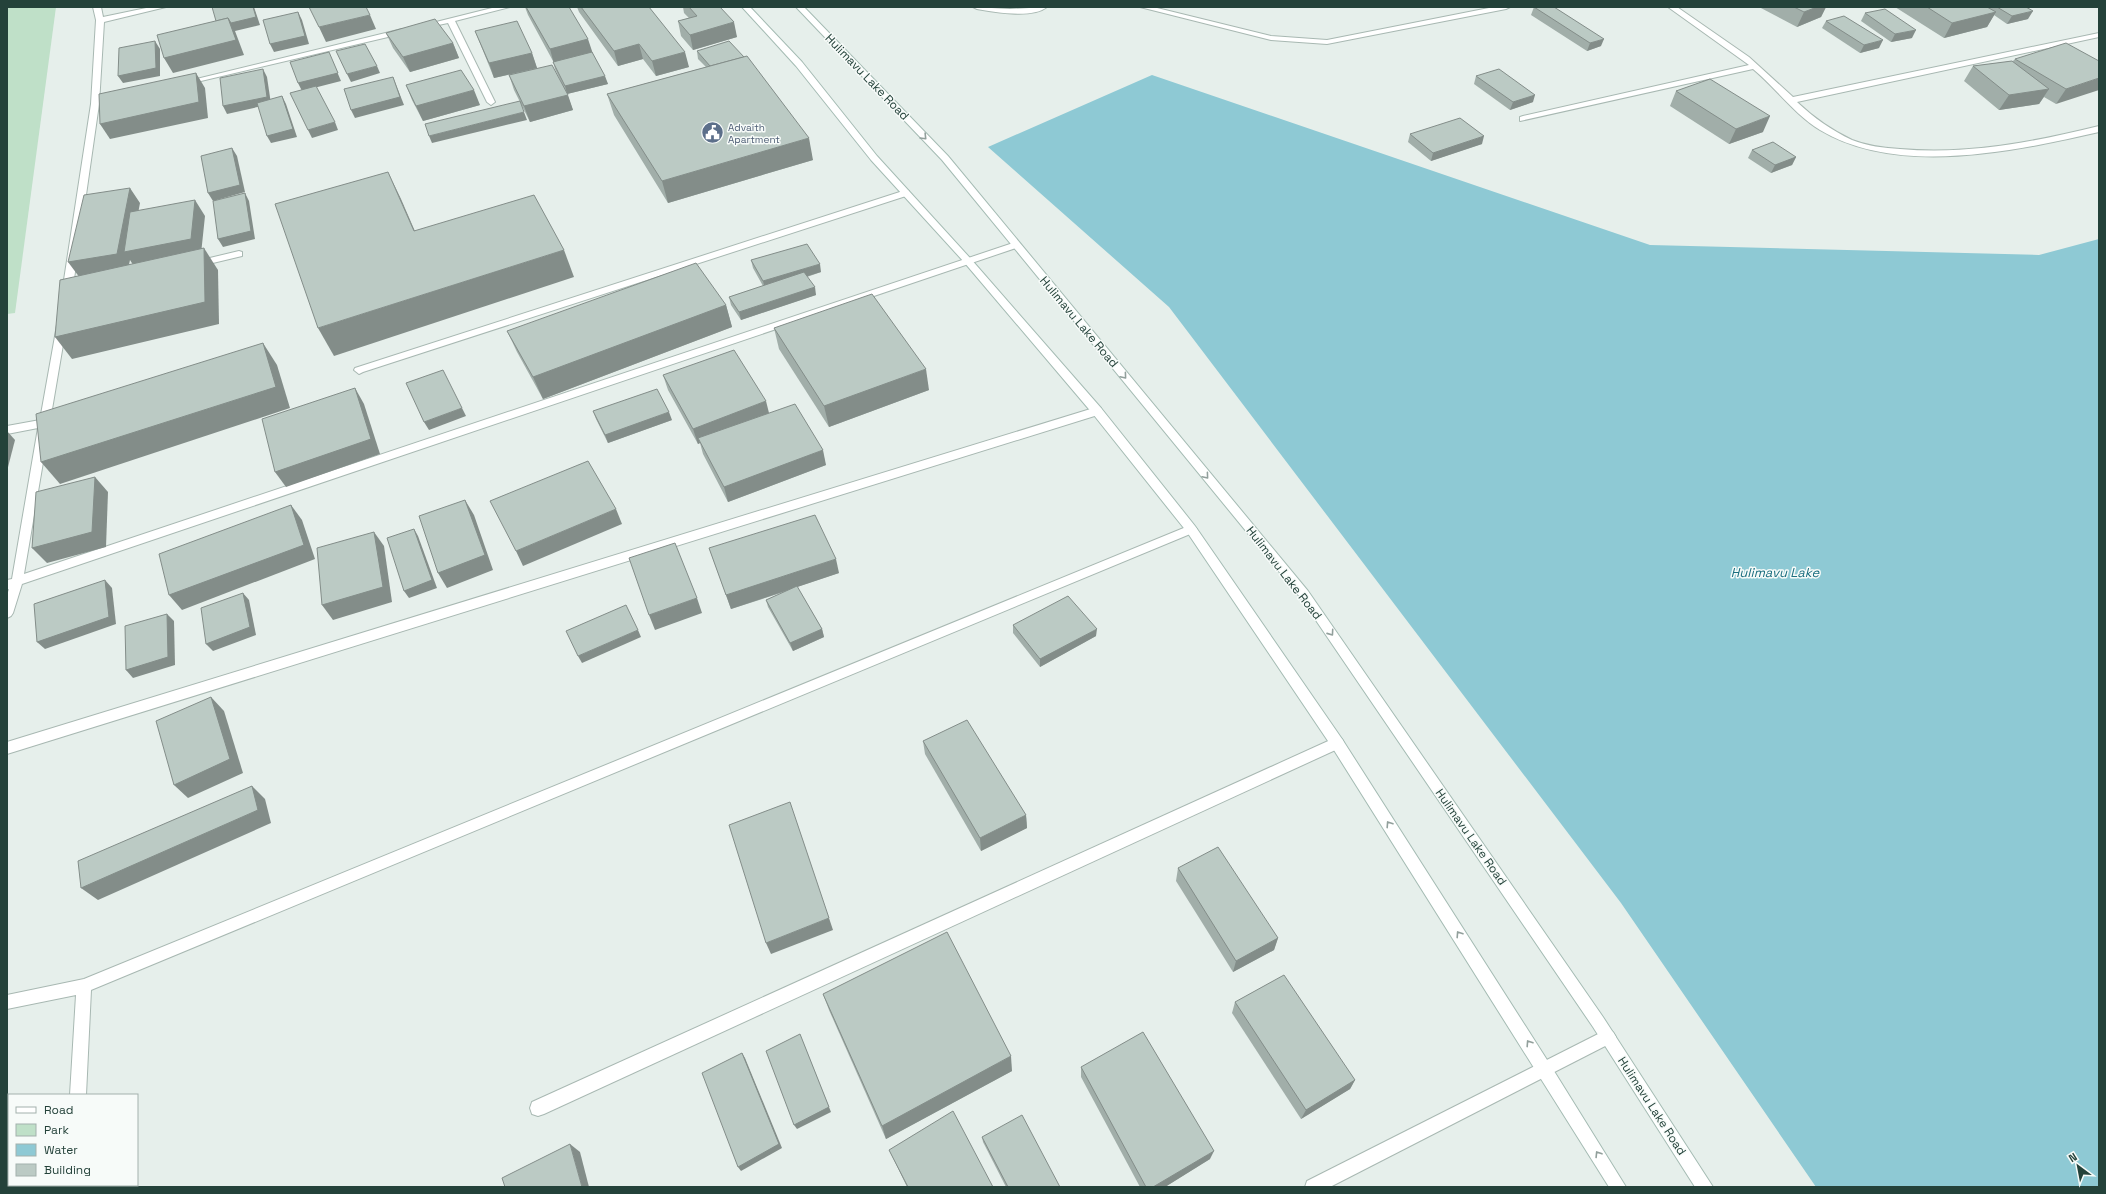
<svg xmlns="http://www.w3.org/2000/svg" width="2106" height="1194" font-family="'Space Grotesk',sans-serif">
<rect width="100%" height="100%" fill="#e6efeb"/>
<polygon fill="#bfe0c8" points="7,7 56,7 15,313 7,314"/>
<polygon fill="#8ec9d4" points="1152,75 1650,245 2039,255 2099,239 2099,1187 1816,1187 1621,903 1169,307 988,147"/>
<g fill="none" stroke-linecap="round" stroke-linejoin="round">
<defs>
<polygon id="service" points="906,190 909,191 909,195 363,372 359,374 354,370 355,368"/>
<g id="minor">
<polygon points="93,7 101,7 103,17 151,7 166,7 104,22 99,104 72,293 67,296 62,293 91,104 96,20"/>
<polygon points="496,7 510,7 455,21 495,102 491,105 487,102 448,23 424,28 420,26"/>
<path d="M973 7 1010 9 1047 7C1032 19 995 12 977 9Z"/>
<polygon points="1140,7 1153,7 1271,36 1327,40 1494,7 1510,7 1506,9 1327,44 1271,40"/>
<path d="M1668 7H1677L1749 57 1793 97 2099 33V37L1797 102C1814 118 1831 130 1852 140 1867 146 1884 148 1900 149 1967 155 2034 142 2099 126V132C2016 151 1898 177 1820 130 1795 115 1776 88 1753 69L1520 121V117L1523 116 1749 65Z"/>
<polygon points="402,29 406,31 405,33 184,85 180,83"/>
<polygon points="1016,242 1021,245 1019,247 22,584 13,613 11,616 7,618 7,595 9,589 7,590 7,580 12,579 38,428 7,434 7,426 40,420 57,325 61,324 66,327 24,574"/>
<polygon points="239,251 242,252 242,256 196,267 191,264 193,262"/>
<polygon points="1097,407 1101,408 1102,411 1101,414 7,754 7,742"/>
<polygon points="1191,525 1197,529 1195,532 91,990 86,1095 70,1095 76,995 7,1009 7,995 84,979"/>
<polygon points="1337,737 1342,739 1344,743 1342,747 544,1114 538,1116 532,1114 530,1108 532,1102"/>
<polygon points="1608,1029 1613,1032 1616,1037 1613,1042 1330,1187 1305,1187 1307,1181"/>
<polygon points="46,1185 62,1185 61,1187 45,1187"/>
</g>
<g id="secondary">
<polygon points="742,7 750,7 802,62 877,156 970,258 1101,408 1195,526 1342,739 1549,1063 1626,1187 1609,1187 1332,747 1187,532 1093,414 964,262 871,160 796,66"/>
<polygon points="796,7 804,7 948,156 1308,591 1603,1017 1713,1187 1695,1187 1593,1027 1300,597 942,160"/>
</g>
</defs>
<use href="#service" stroke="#a8b8b2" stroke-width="2"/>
<use href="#minor" stroke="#a8b8b2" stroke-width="2"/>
<use href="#secondary" stroke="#a4bbb3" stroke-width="2"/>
<use href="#service" fill="#fff" fill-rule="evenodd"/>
<use href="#minor" fill="#fff" fill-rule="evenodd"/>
<use href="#secondary" fill="#fff" fill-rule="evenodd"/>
</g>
<g fill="#a1aea9">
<polygon points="525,7 569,7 608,84 567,94 573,110 530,122 514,90 509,75 526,71 494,78 475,31 532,53 537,68 565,90 555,69 553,61 528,15"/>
<polygon points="577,7 649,7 689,67 656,76 643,59 618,66 579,12"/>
<polygon points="683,7 720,7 737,37 693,50 681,36 678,21 689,18 684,13"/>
<polygon points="1534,7 1601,46 1587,51 1531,15"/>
<polygon points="1759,7 1826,7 1821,17 1797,27"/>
<polygon points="1895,7 2026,7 2028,19 2007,24 1994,15 1987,27 1944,38"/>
<polygon points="1865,13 1912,38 1891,42 1861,21"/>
<polygon points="1826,21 1879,48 1860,53 1822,28"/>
<polygon points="386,33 453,43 459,58 410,72 393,48"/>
<polygon points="697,51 813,160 668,203 614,115 607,94 706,67 698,59"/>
<polygon points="2015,59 2099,61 2056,104 2044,97 2039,104 1999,110 1964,81 1973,66 2013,61"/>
<polygon points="1476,76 1533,102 1510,110 1474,84"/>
<polygon points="406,85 480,105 423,121 412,100"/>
<polygon points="1676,91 1763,132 1729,144 1670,106"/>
<polygon points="1410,134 1482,144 1431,161 1408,142"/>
<polygon points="1752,150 1796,157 1792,165 1771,173 1748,158"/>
<polygon points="751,260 821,272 807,277 816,295 741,320 731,305 729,297 763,286 753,268"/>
<polygon points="726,305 732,327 543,399 517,352 507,331"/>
<polygon points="774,328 929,390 829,427 779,349"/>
<polygon points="663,375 769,413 826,465 728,502 703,454 700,443 698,444 668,390"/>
<polygon points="593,411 672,420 608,443 596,419"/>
<polygon points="709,548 839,573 797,587 822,629 824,637 793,651 768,607 766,600 787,591 731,609"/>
<polygon points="1013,625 1096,636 1040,667 1013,633"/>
<polygon points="923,741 1026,815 1027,828 981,851 925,754"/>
<polygon points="1178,868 1278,938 1274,950 1233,972 1176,881"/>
<polygon points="823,994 1012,1071 886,1139 829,1010"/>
<polygon points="1235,1002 1355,1080 1350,1089 1301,1119 1232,1013"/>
<polygon points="1081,1067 1210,1159 1165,1187 1140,1187 1081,1077"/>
<polygon points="982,1137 1060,1187 1006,1187 983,1142"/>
<polygon points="889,1150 993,1187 907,1187 893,1158"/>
</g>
<g fill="#838d89">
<polygon points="253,7 254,7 260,25 235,31 244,55 173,73 164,58 228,18"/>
<polygon points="1817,7 1826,7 1821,17 1797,27 1804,12"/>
<polygon points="2033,11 2028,19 2007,24 2012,16"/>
<polygon points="298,12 302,20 309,44 274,52 270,44"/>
<polygon points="1996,12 1987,27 1944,38 1952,23"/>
<polygon points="370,15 376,29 326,42 319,27"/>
<polygon points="734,22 737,37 693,50 690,35"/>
<polygon points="1916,30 1912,38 1891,42 1895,34"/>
<polygon points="588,39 593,54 554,64 550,49"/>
<polygon points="1604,39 1601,46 1587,51 1590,43"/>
<polygon points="1883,40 1879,48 1860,53 1864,45"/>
<polygon points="155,41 160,49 160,76 123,83 118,76"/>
<polygon points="453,43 459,58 410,72 403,57"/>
<polygon points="639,44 643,59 618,66 614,51"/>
<polygon points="685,52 689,67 656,76 652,61"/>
<polygon points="532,53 537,68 494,78 489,63"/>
<polygon points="332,60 341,81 302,91 298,83"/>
<polygon points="377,66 380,73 351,82 347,74"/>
<polygon points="263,69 267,77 271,104 227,114 223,106"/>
<polygon points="196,73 205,88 208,118 110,139 100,124"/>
<polygon points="605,76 608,84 567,94 565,86"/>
<polygon points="393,77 404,105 355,118 351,110"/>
<polygon points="2099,78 2099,90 2056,104 2066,89"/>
<polygon points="2049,89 2039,104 1999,110 2009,95"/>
<polygon points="474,90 480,105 423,121 416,106"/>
<polygon points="568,95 573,110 530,122 524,106"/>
<polygon points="1535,95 1533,102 1510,110 1513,102"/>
<polygon points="282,96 286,104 297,137 271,143 267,136"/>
<polygon points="524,112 527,120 432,143 429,136"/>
<polygon points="1770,116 1763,132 1729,144 1736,129"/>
<polygon points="335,122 338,130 312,138 308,130"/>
<polygon points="1484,136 1482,144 1431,161 1433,153"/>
<polygon points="809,138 813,160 668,203 662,181"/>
<polygon points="232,148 237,156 245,192 213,201 208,193"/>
<polygon points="1796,157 1792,165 1771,173 1775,165"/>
<polygon points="388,172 401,199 427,259 414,231"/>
<polygon points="130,188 140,203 131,251 195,200 205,216 201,254 135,268 130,260 128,269 80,278 68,262"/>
<polygon points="245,193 249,201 255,239 223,247 218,239"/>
<polygon points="204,248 218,270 219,324 72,359 55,337"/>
<polygon points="564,250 574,277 334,356 318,328"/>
<polygon points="820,264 821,272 765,289 763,281"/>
<polygon points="815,287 816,295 741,320 739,312"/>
<polygon points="726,305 732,327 543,399 533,377"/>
<polygon points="263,343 277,365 290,408 60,484 41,462"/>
<polygon points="926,369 929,390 829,427 824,406"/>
<polygon points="355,388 364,404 380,454 286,487 275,472"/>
<polygon points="766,401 770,417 698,438 700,443 698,444 693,429"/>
<polygon points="462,408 466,416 429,430 424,422"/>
<polygon points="669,412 672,420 608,443 605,435"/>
<polygon points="7,431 15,440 7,471"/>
<polygon points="823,450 826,465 728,502 724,487"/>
<polygon points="95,477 108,492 106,547 47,563 32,548"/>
<polygon points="465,500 474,515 493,570 447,588 438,573"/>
<polygon points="291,505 302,520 315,559 182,610 169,595"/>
<polygon points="616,509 622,524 523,566 516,551"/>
<polygon points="414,529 418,536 437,588 409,598 404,591"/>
<polygon points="374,532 384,546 392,602 333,620 322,605"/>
<polygon points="836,559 839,573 731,609 726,595"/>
<polygon points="105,580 112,588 116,624 45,649 37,642"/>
<polygon points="243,593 249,600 256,635 213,651 206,644"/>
<polygon points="697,598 702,613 655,630 649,615"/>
<polygon points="167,614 174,621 175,665 133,678 126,670"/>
<polygon points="822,629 824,637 793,651 790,643"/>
<polygon points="1097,629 1096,636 1040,667 1040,659"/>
<polygon points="638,630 641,637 582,663 578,656"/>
<polygon points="211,697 224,711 243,773 188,798 174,785"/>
<polygon points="252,786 265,799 271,823 98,900 81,888"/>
<polygon points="1026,815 1027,828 981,851 980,838"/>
<polygon points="829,918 833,930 771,954 766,943"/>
<polygon points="1278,938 1274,950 1233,972 1236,961"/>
<polygon points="802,1040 831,1112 797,1129 794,1125"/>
<polygon points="742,1053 745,1058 782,1148 741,1171 738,1167"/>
<polygon points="1011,1056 1012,1071 886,1139 882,1126"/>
<polygon points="1355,1080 1350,1089 1301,1119 1306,1110"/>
<polygon points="570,1144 580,1152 589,1187 582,1187"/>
<polygon points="1214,1151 1210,1159 1165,1187 1153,1187"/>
</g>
<g fill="#bbcac4" stroke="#838d89">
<polygon points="212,7 253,7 256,17 231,23 228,18 216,21"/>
<polygon points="309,7 366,7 370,15 319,27"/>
<polygon points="526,7 569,7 588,39 550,49"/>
<polygon points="581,7 649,7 685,52 652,61 639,44 614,51"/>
<polygon points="689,7 720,7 734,22 690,35 678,21 697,16"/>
<polygon points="1534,7 1554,7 1604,39 1590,43"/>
<polygon points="1794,7 1817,7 1804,12"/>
<polygon points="1927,7 1987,7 1996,12 1952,23"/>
<polygon points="1997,7 2026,7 2033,11 2012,16"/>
<polygon points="1885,9 1916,30 1895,34 1865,13"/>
<polygon points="298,12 305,36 270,44 263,20"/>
<polygon points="1844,16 1883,40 1864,45 1826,21"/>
<polygon points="228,18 236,40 164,58 157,35"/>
<polygon points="435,19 453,43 403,57 386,33"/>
<polygon points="517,21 532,53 489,63 475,31"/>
<polygon points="155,41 156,68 118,76 119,48"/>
<polygon points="729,41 744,57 710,66 697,51"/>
<polygon points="2066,43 2099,61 2099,78 2066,89 2015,59"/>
<polygon points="365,44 377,66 347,74 336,51"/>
<polygon points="329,52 338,73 298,83 290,62"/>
<polygon points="592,52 605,76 565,86 553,62"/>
<polygon points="747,56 809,138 662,181 607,94"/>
<polygon points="2012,61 2049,89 2009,95 1973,66"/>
<polygon points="552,65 568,95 524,106 509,75"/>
<polygon points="263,69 267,97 223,106 220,78"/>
<polygon points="1499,69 1535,95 1513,102 1476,76"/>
<polygon points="461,70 474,90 416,106 406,85"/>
<polygon points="196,73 199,102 100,124 99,94"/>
<polygon points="393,77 400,97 351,110 344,89"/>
<polygon points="1710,79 1770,116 1736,129 1676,91"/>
<polygon points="316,86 335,122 308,130 290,93"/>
<polygon points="282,96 293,129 267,136 257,103"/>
<polygon points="520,101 524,112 429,136 425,124"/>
<polygon points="1460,118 1484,136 1433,153 1410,134"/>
<polygon points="1773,142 1796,157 1775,165 1752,150"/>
<polygon points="232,148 240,185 208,193 201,156"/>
<polygon points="388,172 414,231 534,195 564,250 318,328 275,204"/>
<polygon points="130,188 117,254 68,262 84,195"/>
<polygon points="245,193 251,231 218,239 213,201"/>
<polygon points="195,200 191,239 124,252 130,212"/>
<polygon points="807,244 820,264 763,281 751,260"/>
<polygon points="204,248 205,302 55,337 60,280"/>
<polygon points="696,263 726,305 533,377 507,331"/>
<polygon points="804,272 815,287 739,312 729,297"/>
<polygon points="872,294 926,369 824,406 774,328"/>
<polygon points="263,343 276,387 41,462 36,414"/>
<polygon points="734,350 766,401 693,429 663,375"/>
<polygon points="443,370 462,408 424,422 406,383"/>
<polygon points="355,388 371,439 275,472 262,419"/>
<polygon points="657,389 669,412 605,435 593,411"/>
<polygon points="795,404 823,450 724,487 698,438"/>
<polygon points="588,461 616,509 516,551 490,501"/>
<polygon points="95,477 92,532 32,548 36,492"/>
<polygon points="465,500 485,555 438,573 419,516"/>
<polygon points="291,505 304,545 169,595 159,554"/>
<polygon points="815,515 836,559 726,595 709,548"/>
<polygon points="414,529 432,580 404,591 387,538"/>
<polygon points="374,532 383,587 322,605 317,548"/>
<polygon points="675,543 697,598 649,615 629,558"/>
<polygon points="105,580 109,617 37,642 34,604"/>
<polygon points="797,586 822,629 790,643 766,600"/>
<polygon points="243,593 250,627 206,644 201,608"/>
<polygon points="1068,596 1097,629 1040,659 1013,625"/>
<polygon points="626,605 638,630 578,656 566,631"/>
<polygon points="167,614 168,657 126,670 125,626"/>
<polygon points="211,697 230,759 174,785 156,721"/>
<polygon points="967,720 1026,815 980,838 923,741"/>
<polygon points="252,786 258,810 81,888 78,861"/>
<polygon points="790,802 829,918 766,943 729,825"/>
<polygon points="1218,847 1278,938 1236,961 1178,868"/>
<polygon points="947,932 1011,1056 882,1126 823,994"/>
<polygon points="1284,975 1355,1080 1306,1110 1235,1002"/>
<polygon points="1143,1032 1214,1151 1153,1187 1146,1187 1081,1067"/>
<polygon points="800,1034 829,1107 794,1125 766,1051"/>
<polygon points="742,1053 779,1144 738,1167 702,1073"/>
<polygon points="953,1111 993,1187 908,1187 889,1150"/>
<polygon points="1022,1115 1060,1187 1008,1187 982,1137"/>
<polygon points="570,1144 582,1187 505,1187 502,1178"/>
</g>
<defs><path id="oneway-chevron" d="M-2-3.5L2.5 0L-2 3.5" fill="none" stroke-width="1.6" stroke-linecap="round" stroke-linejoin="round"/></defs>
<g stroke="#92a09c">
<use href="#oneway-chevron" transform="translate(924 137) rotate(46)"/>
<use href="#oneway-chevron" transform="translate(1124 376) rotate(50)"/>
<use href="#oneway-chevron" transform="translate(1206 476) rotate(50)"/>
<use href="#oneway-chevron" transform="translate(1331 633) rotate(55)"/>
<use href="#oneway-chevron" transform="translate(1389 824) rotate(-123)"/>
<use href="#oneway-chevron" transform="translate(1459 934) rotate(-123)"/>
<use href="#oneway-chevron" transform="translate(1529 1043) rotate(-123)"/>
<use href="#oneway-chevron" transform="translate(1598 1154) rotate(-122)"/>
</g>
<defs>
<symbol id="civic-disc" viewBox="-11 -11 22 22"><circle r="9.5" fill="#5c6f8a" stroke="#f7fbf9"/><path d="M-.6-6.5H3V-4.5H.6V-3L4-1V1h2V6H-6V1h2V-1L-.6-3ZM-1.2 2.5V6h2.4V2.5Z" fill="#fff"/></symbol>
</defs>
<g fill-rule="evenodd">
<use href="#civic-disc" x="700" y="120" width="25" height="25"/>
</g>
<g text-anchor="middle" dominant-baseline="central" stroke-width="3" stroke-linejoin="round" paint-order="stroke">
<g font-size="10" fill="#4e5e75" stroke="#f7fbf9" text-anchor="start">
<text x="728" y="127">Advaith<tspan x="728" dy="12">Apartment</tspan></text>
</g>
<g font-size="12" fill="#24423a" stroke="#f7fbf9">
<text transform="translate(867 77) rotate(46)">Hulimavu Lake Road</text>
<text transform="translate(1079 322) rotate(50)">Hulimavu Lake Road</text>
<text transform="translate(1284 573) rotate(52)">Hulimavu Lake Road</text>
<text transform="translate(1471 837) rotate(55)">Hulimavu Lake Road</text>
<text transform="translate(1652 1106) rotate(57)">Hulimavu Lake Road</text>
</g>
<g font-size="13" font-style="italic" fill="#1c6f80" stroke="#f7fbf9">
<text x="1775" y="572">Hulimavu Lake</text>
</g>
</g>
<rect width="2106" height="1194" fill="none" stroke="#24423a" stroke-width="16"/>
<rect x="8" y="1094" width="130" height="92" fill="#f7fbf9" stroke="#a3b1ad"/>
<rect x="16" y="1107" width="20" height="6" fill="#ffffff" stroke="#a3b1ad"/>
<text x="44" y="1114" font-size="12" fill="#24423a">Road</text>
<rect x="16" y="1124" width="20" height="12" fill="#bfe0c8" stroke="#a3b1ad"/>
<text x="44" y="1134" font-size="12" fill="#24423a">Park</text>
<rect x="16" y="1144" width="20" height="12" fill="#8ec9d4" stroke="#a3b1ad"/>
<text x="44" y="1154" font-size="12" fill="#24423a">Water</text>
<rect x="16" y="1164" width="20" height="12" fill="#bbcac4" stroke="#a3b1ad"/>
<text x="44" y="1174" font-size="12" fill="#24423a">Building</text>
<g transform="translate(2078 1166) rotate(328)" stroke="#f7fbf9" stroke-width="3" paint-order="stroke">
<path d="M0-3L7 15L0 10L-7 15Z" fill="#24423a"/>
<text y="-6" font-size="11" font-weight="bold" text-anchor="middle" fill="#24423a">N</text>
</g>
</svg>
